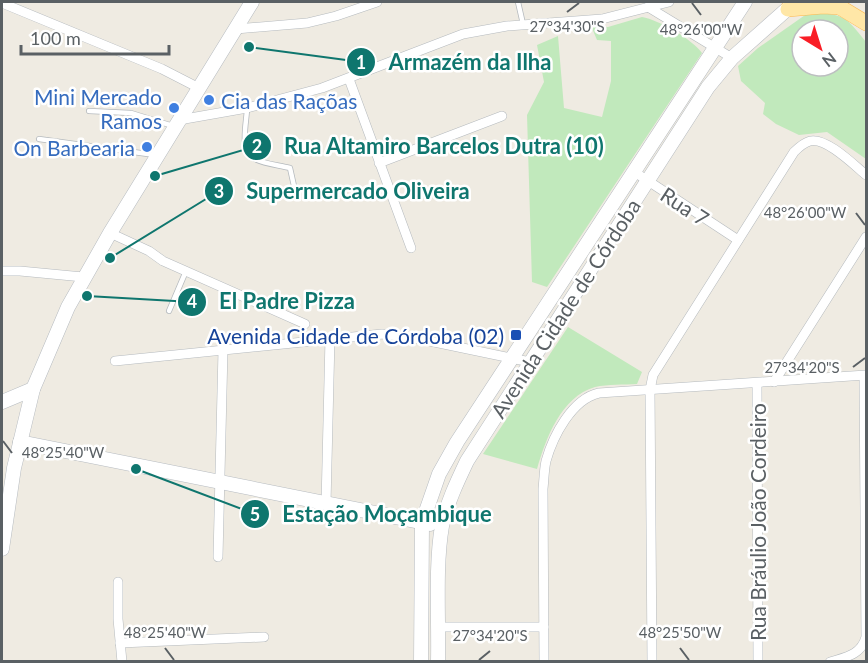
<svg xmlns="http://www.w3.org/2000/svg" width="868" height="663" font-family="Lato,sans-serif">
<rect width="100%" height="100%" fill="#efebe2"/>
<g fill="#c1e9bc" fill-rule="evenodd">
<path d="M808 13C843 14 844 14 866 42V159L827 132 799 135 776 124 763 114 765 103 741 81 738 66 758 48ZM802 30H838V66H802Z"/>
<path d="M642 17C659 20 692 39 702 53L547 287 532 282 527 115 544 82 537 45 558 36 564 108 602 117 611 81V41L597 40 591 26 608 27Z"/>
<path d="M568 327 642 372 637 384C624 385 608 384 595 387 561 397 546 438 537 469L483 454Z"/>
</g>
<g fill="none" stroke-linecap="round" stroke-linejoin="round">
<defs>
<g id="lane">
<polyline points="518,2 523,24"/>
<path d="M247 108C247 121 239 150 253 158 263 164 279 165 290 168L294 186"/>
<polyline points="89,111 131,113 173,126"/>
<polyline points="39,139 155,155"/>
<polyline points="169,311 186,271"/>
</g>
<g id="street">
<polyline points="2,3 162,69 199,88"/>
<polyline points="648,7 732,58"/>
<polyline points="236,29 307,23 336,16 377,2"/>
<polyline points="349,79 411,248"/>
<polyline points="179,120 247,108 322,88 463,34 507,26 602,19 669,2"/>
<polyline points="379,163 502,116"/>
<polyline points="633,171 738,240"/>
<polyline points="110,233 149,251 163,261 305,324"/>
<polyline points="2,271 20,271 83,277"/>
<polyline points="115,361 382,334 415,338 530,362"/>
<polyline points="774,382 866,237"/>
<polyline points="757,383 758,662"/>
<polyline points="326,504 330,338"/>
<polyline points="218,557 223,350"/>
<polyline points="118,582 118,619 122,662"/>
<polyline points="439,627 544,627"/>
<polyline points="120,643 264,637"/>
<path d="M544 662 543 489C544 480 544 470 546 461 553 436 572 399 599 393L866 375"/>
<path d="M652 662 650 390 653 375 794 152C798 148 803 143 810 141 826 137 854 165 866 175"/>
<path d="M830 662C846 657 861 655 866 637L864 376"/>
</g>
<g id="secondary">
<polyline points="2,402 33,389"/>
<polyline points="20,442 430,524"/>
<polyline points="2,549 14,468 33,389 68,307 110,233 252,2"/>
<polyline points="421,662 422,523 439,474 457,442 745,2"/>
<path d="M438 662C439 620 435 566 442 526 447 503 457 482 467 461L708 87 732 58 794 3"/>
</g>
<g id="primary">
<polyline points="833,3 866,23"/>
<polyline points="788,9 823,6 841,7"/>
</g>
</defs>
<use href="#lane" stroke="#b5babe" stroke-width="6"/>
<use href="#street" stroke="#b5babe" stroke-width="10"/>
<use href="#secondary" stroke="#b6bbc0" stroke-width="15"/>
<use href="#primary" stroke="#feb84c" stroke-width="16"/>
<use href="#lane" stroke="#fff" stroke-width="4.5"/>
<use href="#street" stroke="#fff" stroke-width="9"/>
<use href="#secondary" stroke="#fff" stroke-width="14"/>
<use href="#primary" stroke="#ffe7a7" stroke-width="15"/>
</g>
<path fill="none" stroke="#5a6064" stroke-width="2" d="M692 3 701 15M567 12 579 3M856 213 865 225M853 367 865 358M3 441 12 453M165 648 174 660M680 648 689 660M479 660 490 651"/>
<g fill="#3f7fe0" stroke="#fff" stroke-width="2">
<circle cx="209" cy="100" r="6"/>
<circle cx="174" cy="108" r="6"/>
<circle cx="147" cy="147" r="6"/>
</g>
<rect fill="#1a4fb4" stroke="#fff" stroke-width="2" x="510" y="329" width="12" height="12" rx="3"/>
<g text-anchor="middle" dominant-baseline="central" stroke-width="5" stroke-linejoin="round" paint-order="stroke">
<g font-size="21" fill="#366cbe" stroke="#fff" text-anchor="end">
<text x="162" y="96">Mini Mercado<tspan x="162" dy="24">Ramos</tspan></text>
<text x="221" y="100" text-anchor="start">Cia das Raçõas</text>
<text x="135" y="147">On Barbearia</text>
</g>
<g font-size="21" fill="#5a6064" stroke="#fff">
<text transform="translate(685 206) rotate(33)">Rua 7</text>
<text transform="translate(565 308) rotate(-57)">Avenida Cidade de Córdoba</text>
<text transform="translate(757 522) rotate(-90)">Rua Bráulio João Cordeiro</text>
</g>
<g font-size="21" fill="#164399" stroke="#fff" text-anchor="end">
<text x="504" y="335">Avenida Cidade de Córdoba (02)</text>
</g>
</g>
<g font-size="15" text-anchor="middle" fill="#5a6064" stroke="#fff" stroke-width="5" stroke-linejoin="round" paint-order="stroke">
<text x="567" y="32">27°34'30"S</text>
<text x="701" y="35">48°26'00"W</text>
<text x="805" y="218">48°26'00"W</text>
<text x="802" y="373">27°34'20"S</text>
<text x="63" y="458">48°25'40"W</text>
<text x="165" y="638">48°25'40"W</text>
<text x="680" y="638">48°25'50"W</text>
<text x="490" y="641">27°34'20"S</text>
</g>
<path fill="none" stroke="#0f766e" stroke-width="2" d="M249 47L361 62M155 176L257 146M110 258L219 191M87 296L192 302M136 469L255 514"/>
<g fill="#0f766e" stroke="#fff" stroke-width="2">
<circle cx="249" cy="47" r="6"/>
<circle cx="155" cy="176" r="6"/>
<circle cx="110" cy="258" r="6"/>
<circle cx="87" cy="296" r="6"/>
<circle cx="136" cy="469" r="6"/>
<circle cx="361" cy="62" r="15"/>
<circle cx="257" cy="146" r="15"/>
<circle cx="219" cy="191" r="15"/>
<circle cx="192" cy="302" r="15"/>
<circle cx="255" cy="514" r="15"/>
</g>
<g font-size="18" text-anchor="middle" font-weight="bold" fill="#fff">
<text x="361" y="69">1</text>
<text x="257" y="153">2</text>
<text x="219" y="198">3</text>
<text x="192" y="308">4</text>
<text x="255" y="521">5</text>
</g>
<g font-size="22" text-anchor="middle" font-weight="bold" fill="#0f766e" stroke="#fff" stroke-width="5" stroke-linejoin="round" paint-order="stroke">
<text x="470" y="70">Armazém da Ilha</text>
<text x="444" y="154">Rua Altamiro Barcelos Dutra (10)</text>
<text x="358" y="199">Supermercado Oliveira</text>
<text x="287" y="309">El Padre Pizza</text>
<text x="387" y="522">Estação Moçambique</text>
</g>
<rect width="868" height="663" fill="none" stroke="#5a6064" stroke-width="6"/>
<g transform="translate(820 48) rotate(142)"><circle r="28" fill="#ffffff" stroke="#bdbfc1" stroke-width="1.5"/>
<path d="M0-4.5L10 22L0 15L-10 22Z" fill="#f91e26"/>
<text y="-9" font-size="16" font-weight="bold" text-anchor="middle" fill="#5a6064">N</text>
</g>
<path d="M21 45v9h148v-9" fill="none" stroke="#5a6064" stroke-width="3"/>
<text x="30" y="45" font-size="18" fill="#5a6064" stroke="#ffffff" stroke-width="4.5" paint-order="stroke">100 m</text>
</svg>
